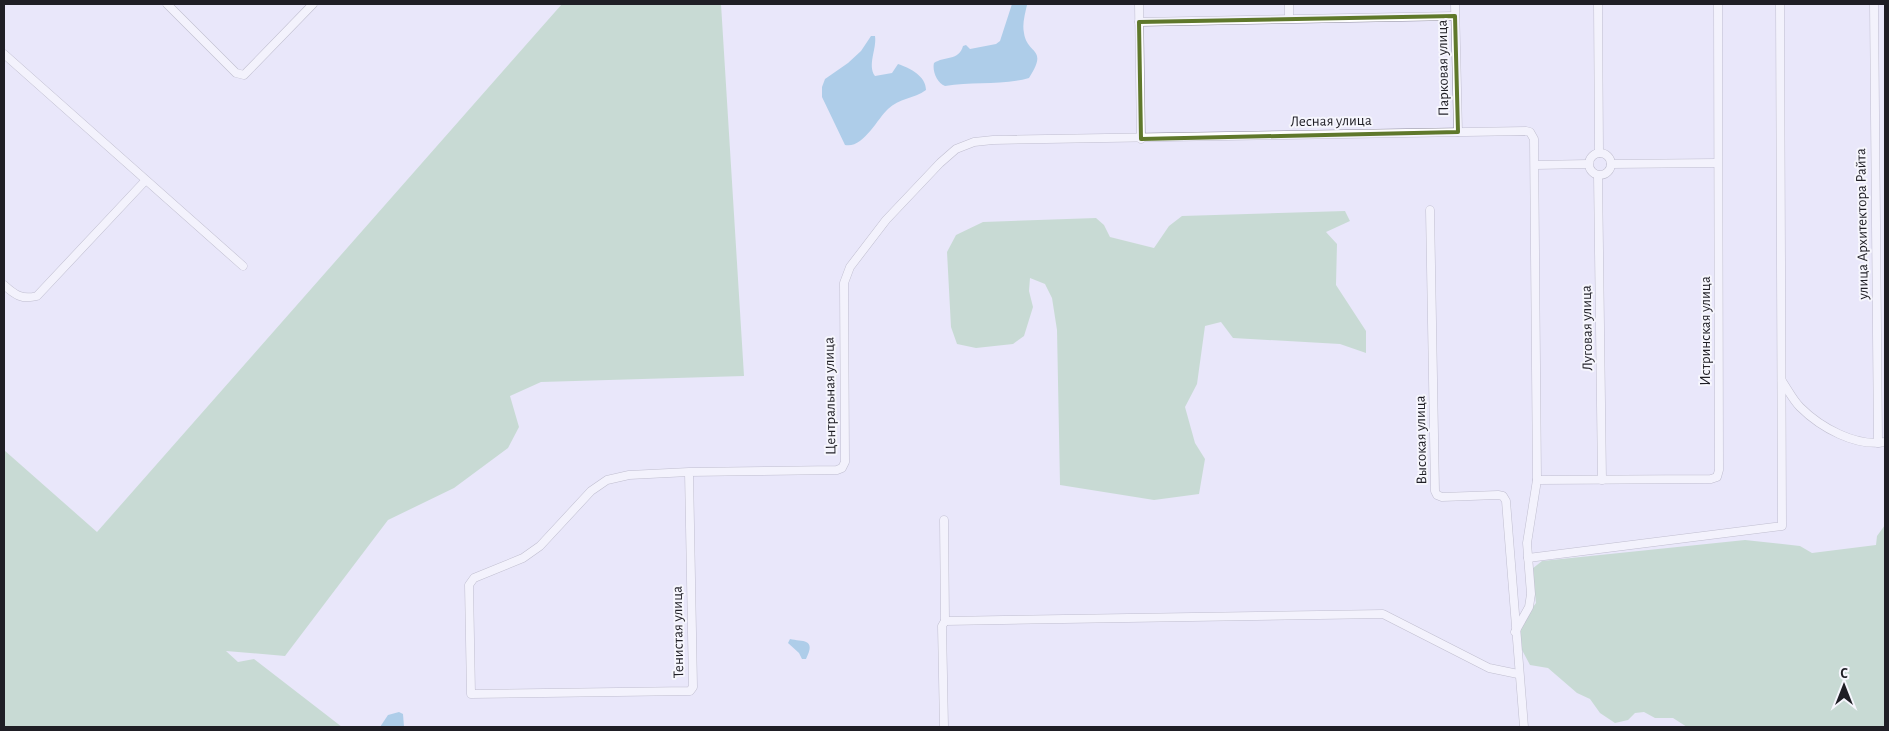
<svg xmlns="http://www.w3.org/2000/svg" width="1889" height="731" font-family="'Alegreya Sans',sans-serif">
<rect width="100%" height="100%" fill="#e9e7fa"/>
<g fill="#a0cba7">
<polygon points="562,4 721,4 744,376 541,382 510,396 519,427 508,448 454,488 388,520 285,656 226,651 238,662 254,659 342,727 4,727 4,450 97,532"/>
<polygon points="1345,211 1350,221 1326,232 1337,244 1336,285 1366,331 1366,353 1340,344 1233,338 1221,322 1205,326 1197,384 1185,407 1195,443 1205,459 1199,494 1154,500 1060,485 1057,330 1052,298 1045,284 1030,278 1029,291 1033,307 1024,336 1013,344 976,348 957,344 951,327 947,252 956,235 983,222 1096,218 1104,225 1110,237 1154,248 1169,226 1182,216"/>
<polygon points="1885,525 1885,727 1687,727 1673,718 1655,718 1644,712 1635,713 1628,720 1615,723 1600,713 1590,699 1577,693 1548,668 1530,665 1522,650 1520,642 1520,629 1523,620 1536,603 1532,569 1542,561 1745,540 1800,546 1812,553 1876,545 1877,536"/>
</g>
<g fill="#67aed5">
<path d="M1012 4 1027 5C1025 14 1022 24 1024 33 1027 55 1049 47 1029 78 1001 86 973 81 945 86 937 83 932 71 934 63 944 56 959 61 963 46L966 45 970 49 996 44 1000 41Z"/>
<path d="M871 36H875C877 49 867 65 875 76L892 73 898 64C910 68 926 76 926 90 914 99 899 98 888 109 877 119 863 149 845 145L822 97V87L825 79 848 63 861 51Z"/>
<path d="M790 639C802 642 817 638 806 659H802L799 653 788 643Z"/>
<polygon points="399,712 403,714 404,727 380,727 388,715"/>
</g>
<g fill="none" stroke-linecap="round" stroke-linejoin="round">
<defs>
<g id="street">
<polyline points="167,4 236,73 244,75 313,4"/>
<polyline points="1139,4 1141,139"/>
<polyline points="1289,4 1289,18"/>
<polyline points="1455,4 1458,132"/>
<polyline points="1598,4 1599,153"/>
<polyline points="1874,4 1878,443"/>
<polyline points="1139,22 1455,16"/>
<polyline points="4,54 243,266"/>
<circle cx="1600" cy="164" r="11"/>
<polyline points="1611,164 1717,163"/>
<polyline points="1535,165 1588,164"/>
<polyline points="1598,175 1602,480"/>
<polyline points="1430,210 1435,491 1437,495 1442,497 1498,495 1503,496 1506,501 1524,727"/>
<path d="M4 285C15 295 22 300 37 296L145 181"/>
<path d="M1782 381C1788 390 1793 400 1800 407 1821 428 1856 447 1885 442"/>
<polyline points="689,472 693,687 690,691 471,694 469,585 474,578 523,558 540,546 591,491 607,480 629,475 689,472 837,470 842,468 845,462 844,283 850,267 886,220 940,163 956,149 974,142 993,140 1526,131 1530,132 1534,139 1537,480 1527,543 1531,594 1529,607 1515,632"/>
<polyline points="1537,480 1711,479 1717,477 1719,470 1718,4"/>
<polyline points="1528,558 1782,526 1780,4"/>
<polyline points="945,621 1383,614 1489,668 1518,674"/>
<polyline points="944,727 942,626 945,621 944,520"/>
</g>
</defs>
<use href="#street" stroke="#8e8c9d" stroke-width="9"/>
<use href="#street" stroke="#fff" stroke-width="8"/>
</g>
<path d="M0 0H1889V731H0ZM1455 16 1458 132 1141 139 1139 22Z" fill="#e9e7fa" fill-opacity=".55" fill-rule="evenodd"/>
<path fill="none" stroke="#5f782b" stroke-width="4" stroke-linejoin="round" d="M1455 16 1458 132 1141 139 1139 22Z"/>
<g text-anchor="middle" dominant-baseline="central" stroke-width="4" stroke-linejoin="round" paint-order="stroke">
<g font-size="15" fill="#1f1e25" stroke="#f6f6fd">
<text transform="translate(1443 68) rotate(-91)">Парковая улица</text>
<text transform="translate(1331 121) rotate(-1)">Лесная улица</text>
<text transform="translate(1862 224) rotate(-91)">улица Архитектора Райта</text>
<text transform="translate(1587 328) rotate(-91)">Луговая улица</text>
<text transform="translate(1705 331) rotate(-90)">Истринская улица</text>
<text transform="translate(830 396) rotate(-91)">Центральная улица</text>
<text transform="translate(1421 440) rotate(-91)">Высокая улица</text>
<text transform="translate(678 632) rotate(-91)">Тенистая улица</text>
</g>
</g>
<rect width="1889" height="731" fill="none" stroke="#1f1e25" stroke-width="10"/>
<g transform="translate(1844 686)" stroke="#f6f6fd" stroke-width="4" paint-order="stroke">
<path d="M0-4L9 19L0 12L-9 19Z" fill="#1f1e25"/>
<text y="-8" font-size="14" font-weight="bold" text-anchor="middle" fill="#1f1e25">С</text>
</g>
</svg>
